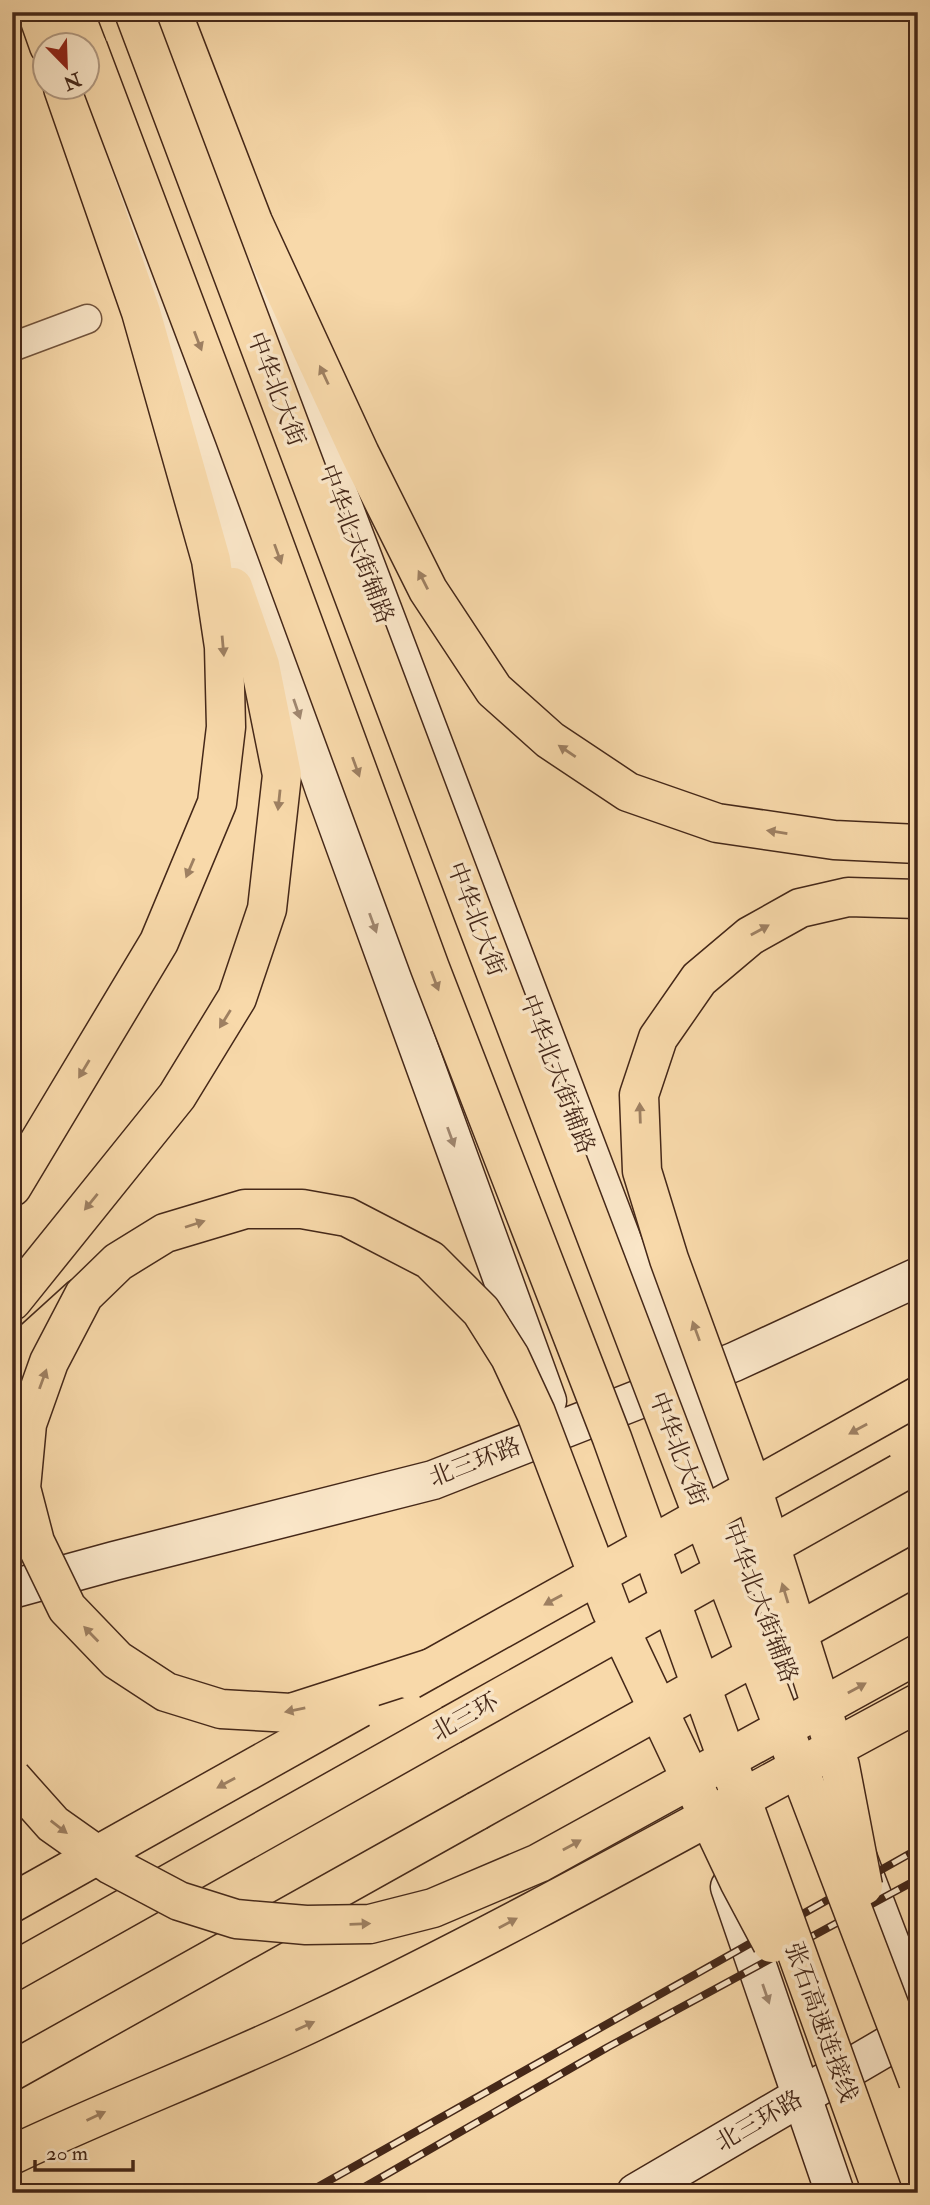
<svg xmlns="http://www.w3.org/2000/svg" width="930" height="2205" font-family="'IM FELL Double Pica','Noto Serif SC',serif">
<rect width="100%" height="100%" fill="#f8d9aa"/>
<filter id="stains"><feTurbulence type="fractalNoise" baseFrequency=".00286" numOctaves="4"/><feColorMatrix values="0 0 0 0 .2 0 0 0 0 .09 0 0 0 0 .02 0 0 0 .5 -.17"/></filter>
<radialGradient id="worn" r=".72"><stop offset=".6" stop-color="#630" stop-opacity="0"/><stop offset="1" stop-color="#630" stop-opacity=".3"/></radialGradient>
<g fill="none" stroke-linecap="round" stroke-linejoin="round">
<defs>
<polyline id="minor" points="12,347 87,319"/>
<g id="secondary">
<polyline points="97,121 325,790 547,1401"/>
<polyline points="230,209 814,1746"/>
<polyline points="12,1589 114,1561 433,1480 734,1362 918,1277"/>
<polyline points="855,1851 918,2016"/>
<polyline points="730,1887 835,2193"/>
<polyline points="636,2193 918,2028"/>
</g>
<g id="trunk">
<polyline points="37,12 49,46"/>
<polyline points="74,12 87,46"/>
<polyline points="172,12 253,222 360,454 428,590 494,690 550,740 628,792 717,823 834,840 918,844"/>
<polyline points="12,1187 159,942 217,803 226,727 224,647 211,560 141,312 63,88"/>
<polyline points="12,1301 177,1096 237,998 267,909 282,775 260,665 233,587"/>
<polyline points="12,1372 27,1346 81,1297"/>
<polyline points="12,1972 451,1725"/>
<polyline points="12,2071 477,1811"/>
</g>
</defs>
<use href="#minor" stroke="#72543d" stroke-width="31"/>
<use href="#secondary" stroke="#452819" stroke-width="41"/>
<use href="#trunk" stroke="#452819" stroke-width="41"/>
<use href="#minor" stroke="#fae6c8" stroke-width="28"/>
<use href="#secondary" stroke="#fae6c8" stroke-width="38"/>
<use href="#trunk" stroke="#f8d9aa" stroke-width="38"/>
<defs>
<g id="rail">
<polyline points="307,2193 918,1849"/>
<polyline points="354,2193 608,2047 918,1879"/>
</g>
</defs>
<use href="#rail" stroke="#452819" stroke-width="8"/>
<use href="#rail" stroke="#fae6c8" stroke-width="5" stroke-dasharray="16" stroke-linecap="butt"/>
<defs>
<g id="trunk-bridge">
<polyline points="134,12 473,913 918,2081"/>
<polyline points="88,48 234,435 430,968 612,1438 883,2193"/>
<polyline points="431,1668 291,1713 221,1709 166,1692 117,1660 67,1608 35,1542 21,1488 27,1424 49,1362 84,1295 118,1262 165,1233 245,1209 302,1209 347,1217 430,1260 481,1311 510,1357 536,1413 611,1610 739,1881 772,1943"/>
<polyline points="410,1680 918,1396"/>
<polyline points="451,1725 900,1473"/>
<polyline points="12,1778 53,1824 111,1865 179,1901 236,1919 306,1925 370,1924 433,1908 539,1863 918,1654"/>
<polyline points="477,1811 918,1565"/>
<polyline points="863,1886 840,1766 749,1478 669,1259 642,1171 639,1095 658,1038 699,979 750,936 800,908 848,897 918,899"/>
<polyline points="12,1903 360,1708"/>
<path d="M12 2155C111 2108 214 2069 313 2022 518 1925 718 1810 918 1703"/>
</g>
</defs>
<use href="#trunk-bridge" stroke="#452819" stroke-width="41" stroke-linecap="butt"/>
<use href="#trunk-bridge" stroke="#f8d9aa" stroke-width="38"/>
</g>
<defs><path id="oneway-solid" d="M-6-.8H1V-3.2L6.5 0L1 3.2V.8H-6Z" transform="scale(1.75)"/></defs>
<g fill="#9e8062">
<use href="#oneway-solid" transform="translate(198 341) rotate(69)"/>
<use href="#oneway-solid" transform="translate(324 375) rotate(-115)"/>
<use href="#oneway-solid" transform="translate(278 554) rotate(70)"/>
<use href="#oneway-solid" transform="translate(423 580) rotate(-117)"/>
<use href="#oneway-solid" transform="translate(223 646) rotate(85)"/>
<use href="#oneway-solid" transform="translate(567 751) rotate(-146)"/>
<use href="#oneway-solid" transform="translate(356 767) rotate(70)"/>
<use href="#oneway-solid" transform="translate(279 800) rotate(96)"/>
<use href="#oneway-solid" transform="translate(777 832) rotate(-171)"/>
<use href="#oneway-solid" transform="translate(190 868) rotate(113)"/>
<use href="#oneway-solid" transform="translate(760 930) rotate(-29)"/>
<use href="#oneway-solid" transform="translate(435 981) rotate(69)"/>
<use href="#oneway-solid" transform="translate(225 1019) rotate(122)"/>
<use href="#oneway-solid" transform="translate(84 1069) rotate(121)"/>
<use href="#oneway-solid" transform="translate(640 1113) rotate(-92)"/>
<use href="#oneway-solid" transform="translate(91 1202) rotate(129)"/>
<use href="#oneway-solid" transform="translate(195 1224) rotate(-18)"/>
<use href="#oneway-solid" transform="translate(696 1331) rotate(-110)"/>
<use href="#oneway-solid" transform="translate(43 1379) rotate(-70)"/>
<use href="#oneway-solid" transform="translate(858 1429) rotate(151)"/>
<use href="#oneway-solid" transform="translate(785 1593) rotate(-107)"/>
<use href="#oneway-solid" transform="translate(553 1600) rotate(151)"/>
<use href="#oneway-solid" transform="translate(91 1634) rotate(-134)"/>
<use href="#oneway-solid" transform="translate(857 1688) rotate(-29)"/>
<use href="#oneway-solid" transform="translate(295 1710) rotate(169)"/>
<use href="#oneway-solid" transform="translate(226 1783) rotate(151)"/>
<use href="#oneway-solid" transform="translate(59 1827) rotate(38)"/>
<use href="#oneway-solid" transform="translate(572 1845) rotate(-29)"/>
<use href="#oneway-solid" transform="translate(508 1923) rotate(-28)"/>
<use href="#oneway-solid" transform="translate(360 1924) rotate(-2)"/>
<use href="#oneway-solid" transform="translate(305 2026) rotate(-24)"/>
<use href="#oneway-solid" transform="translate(96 2116) rotate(-25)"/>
</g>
<g fill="#a08770">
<use href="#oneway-solid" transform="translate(297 709) rotate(71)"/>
<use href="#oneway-solid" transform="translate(373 923) rotate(70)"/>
<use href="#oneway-solid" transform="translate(451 1137) rotate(70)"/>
<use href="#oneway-solid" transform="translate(766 1994) rotate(71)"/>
</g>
<g text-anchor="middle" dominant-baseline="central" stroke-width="7" stroke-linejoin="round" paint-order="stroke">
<g font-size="24" fill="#452819" stroke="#fae6c8">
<text transform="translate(276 389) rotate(69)">中华北大街</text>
<text transform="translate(356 544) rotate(69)">中华北大街辅路</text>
<text transform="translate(476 919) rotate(69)">中华北大街</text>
<text transform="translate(557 1074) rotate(69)">中华北大街辅路</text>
<text transform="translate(678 1449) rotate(69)">中华北大街</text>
<text transform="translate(475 1462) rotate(-21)">北三环路</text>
<text transform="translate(760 1603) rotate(69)">中华北大街辅路</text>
<text transform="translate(465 1717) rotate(-29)">北三环</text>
<text transform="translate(821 2022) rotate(70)">张石高速连接线</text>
<text transform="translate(759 2121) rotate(-30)">北三环路</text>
</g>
</g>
<rect width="930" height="2205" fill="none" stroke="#f8d9aa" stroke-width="42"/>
<rect x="14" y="14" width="902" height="2177" fill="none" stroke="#452819" stroke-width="3.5"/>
<rect x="21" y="21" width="888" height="2163" fill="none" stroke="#452819" stroke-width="2"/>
<g transform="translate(66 66) rotate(157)"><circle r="33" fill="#fae6c8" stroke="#b29a82" stroke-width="2"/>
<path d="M0-5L12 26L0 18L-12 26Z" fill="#8f2418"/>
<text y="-10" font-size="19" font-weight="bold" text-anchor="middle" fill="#452819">N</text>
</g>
<path d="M35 2160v10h98v-10" fill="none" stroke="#452819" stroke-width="3.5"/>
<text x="46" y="2160" font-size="21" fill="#452819" stroke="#fae6c8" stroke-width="5" paint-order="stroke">20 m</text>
<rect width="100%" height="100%" filter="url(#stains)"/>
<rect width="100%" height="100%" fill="url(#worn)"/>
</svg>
